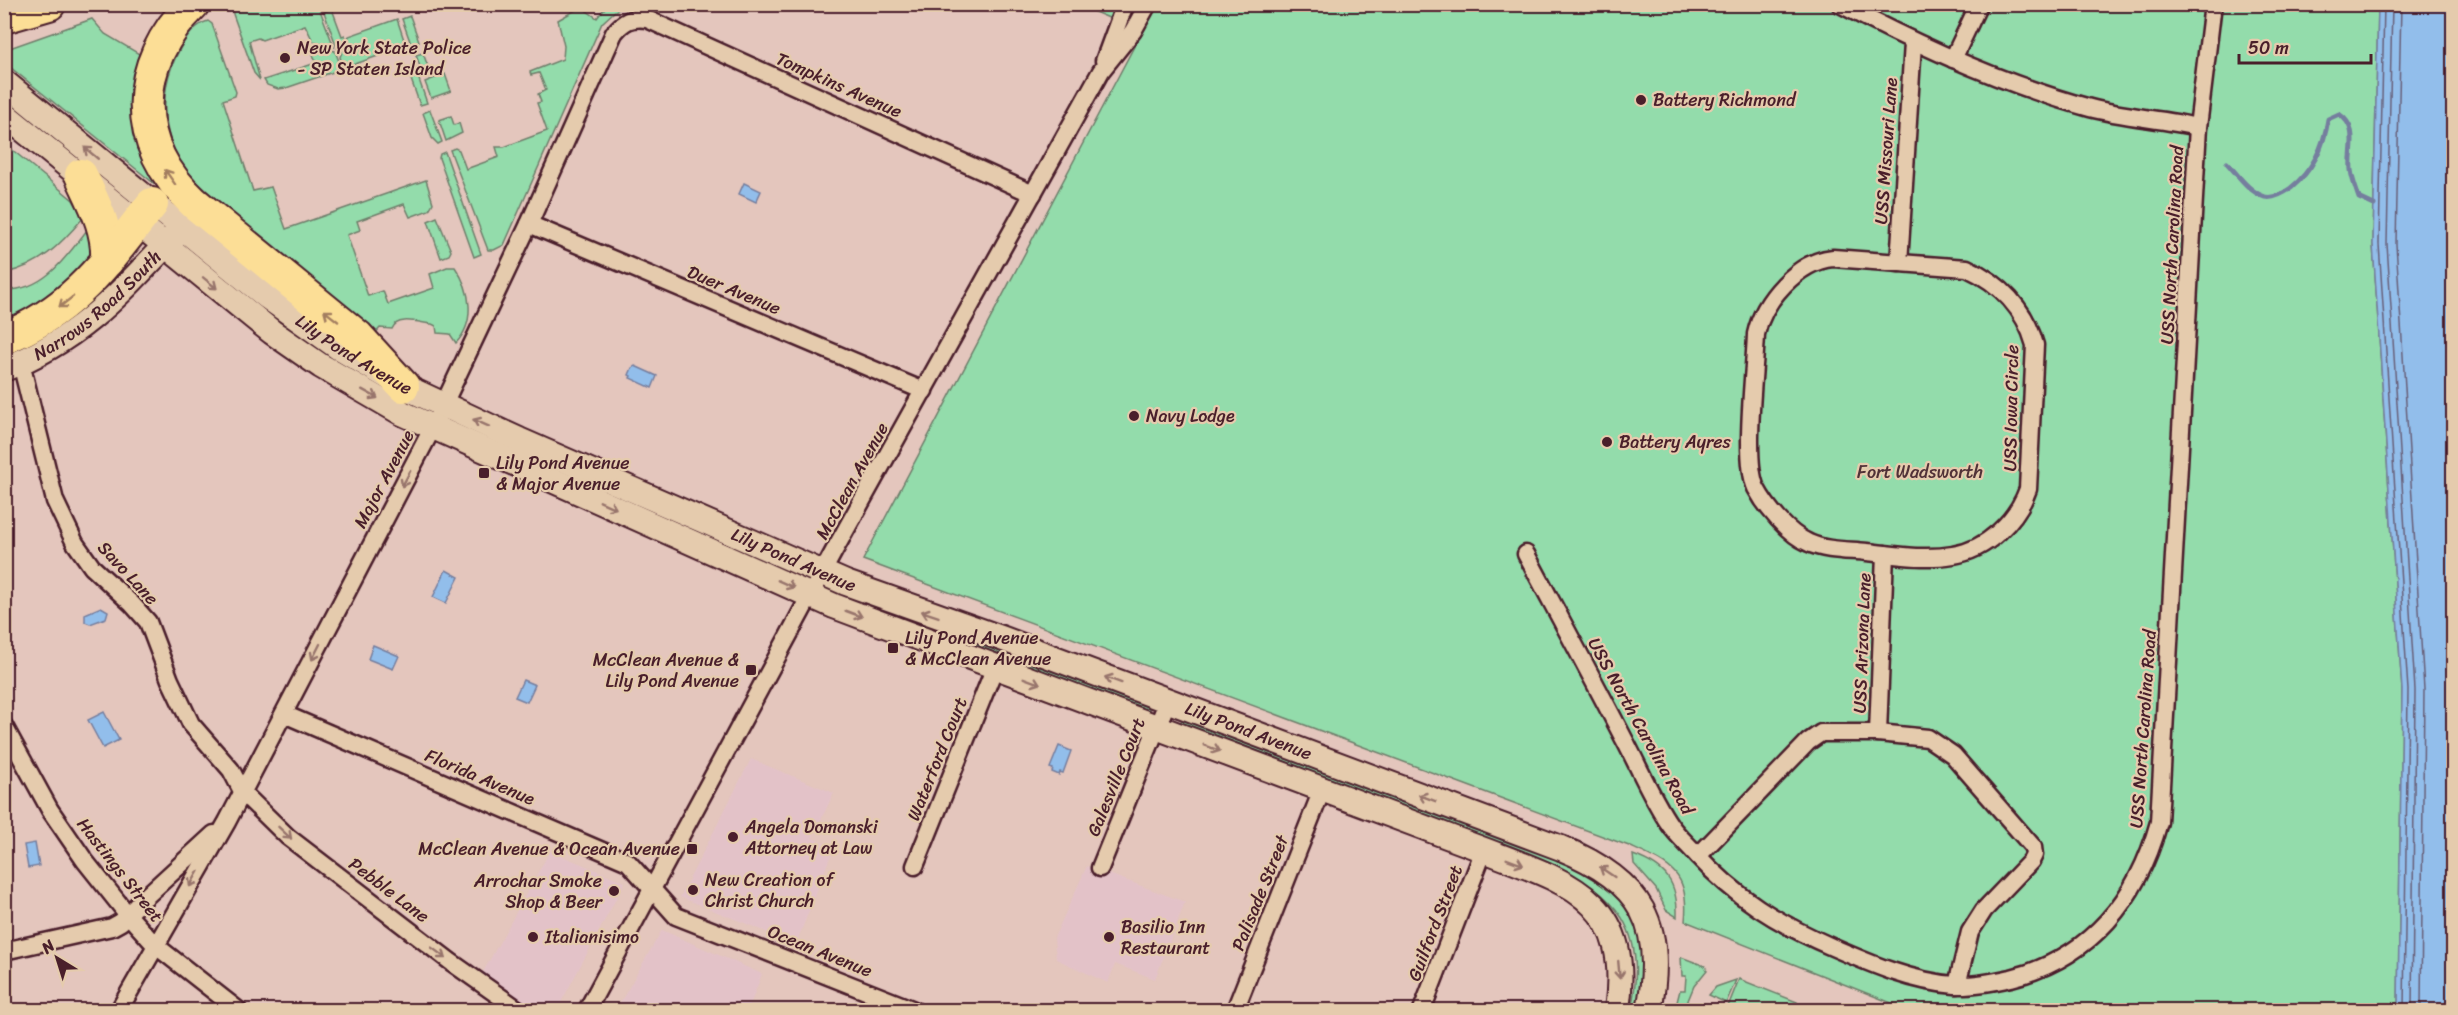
<svg xmlns="http://www.w3.org/2000/svg" width="2458" height="1015" font-family="Sriracha,sans-serif">
<rect width="100%" height="100%" fill="#e4c6bd"/>
<filter id="ink" filterUnits="userSpaceOnUse"><feTurbulence type="fractalNoise" baseFrequency=".0167" numOctaves="2"/><feDisplacementMap in="SourceGraphic" scale="12" xChannelSelector="R" yChannelSelector="G"/><feConvolveMatrix kernelMatrix="1 2 1 2 8 2 1 2 1" color-interpolation-filters="sRGB"/></filter>
<g filter="url(#ink)">
<g fill="#e3c2c8">
<polygon points="751,759 834,793 812,838 834,847 796,944 680,897"/>
<polygon points="550,851 625,882 557,1010 533,1010 482,974"/>
<polygon points="1087,866 1185,902 1155,979 1115,964 1108,983 1056,959 1054,938"/>
<polygon points="662,930 762,974 748,1010 616,1010"/>
</g>
<g fill="#93dcab" stroke="#6e7e6b" stroke-width="1.5">
<polygon points="237,5 318,5 334,47 313,41 305,25 262,40 258,38 249,41 260,80 254,73 233,14 233,8"/>
<polygon points="607,5 626,5 615,11 602,23 504,245 494,250 488,250 450,150 455,148 459,150 466,169 499,157 496,147 504,147 547,131 537,103 541,102 538,94 546,90 539,73 531,75 530,72 563,59 564,46 558,20 581,7 597,18"/>
<path d="M1078 5H2378L2373 244 2402 690 2398 1010H1909L1685 921C1690 872 1670 865 1629 846L863 560 1138 39 1109 18Z"/>
<polygon points="332,9 342,36 345,35 346,38 339,53 324,12"/>
<polygon points="410,16 419,41 411,44 402,19"/>
<path d="M92 19 105 34 141 55C132 90 130 153 155 182 167 196 184 207 198 219L5 63 4 50Z"/>
<polygon points="397,19 406,46 344,68 340,57 349,36"/>
<path d="M208 21 212 24 236 92 235 96 223 100 253 191 271 187 286 229 426 180 433 203 429 210 410 217 404 204 357 221 360 230 347 235 368 296 383 291 388 304 434 288 430 274 447 267H455C471 290 476 322 456 343L450 334 437 333 436 326 432 324C420 323 397 315 392 329L380 328 373 336C336 306 299 277 264 246 251 235 241 222 229 210 210 193 188 178 176 154 163 127 161 95 172 66 178 51 191 25 208 21Z"/>
<polygon points="310,45 335,51 342,69 286,88 278,89 267,85 264,80 316,63"/>
<polygon points="423,53 431,75 424,78 416,55"/>
<polygon points="414,65 427,103 420,105 407,68"/>
<polygon points="445,74 451,91 431,98 425,82"/>
<polygon points="430,110 442,142 438,144 432,138 423,113"/>
<polygon points="451,116 454,125 459,123 462,133 446,141 439,120"/>
<path d="M4 143 73 200 83 218C61 244 40 266 5 273Z"/>
<polygon points="445,152 481,254 474,257 439,158 440,154"/>
<polygon points="437,217 451,251 449,255 441,258 428,221"/>
<path d="M91 225 102 247 62 292 5 326V290C46 291 68 254 91 225Z"/>
<polygon points="909,622 997,646 1148,704 1149,709 1145,712"/>
<path d="M1183 717 1588 868 1627 904 1644 940 1643 1010H1631C1648 932 1618 891 1546 863L1180 724Z"/>
<path d="M1633 855C1666 867 1678 882 1677 917L1666 910 1656 889 1634 864Z"/>
<polygon points="1681,957 1705,966 1707,970 1694,986 1684,1010 1675,1010 1680,990 1685,990 1686,976 1682,976"/>
<polygon points="1739,979 1797,1002 1796,1010 1743,1010 1735,1007 1733,1010 1727,1009"/>
<polygon points="1736,980 1726,1003 1709,995 1716,987"/>
</g>
<g fill="#92beeb" stroke="#757e9e" stroke-width="1.5">
<polygon points="2378,5 2453,5 2453,1010 2398,1010 2402,690 2373,244"/>
<polygon points="744,183 761,191 756,202 739,194"/>
<polygon points="635,366 657,376 652,388 630,378 631,376 629,375 632,368"/>
<polygon points="446,570 459,577 446,603 433,597"/>
<polygon points="101,607 108,611 106,618 90,624 85,622 85,614"/>
<polygon points="373,645 399,656 393,669 368,659"/>
<polygon points="523,680 535,685 527,702 515,697"/>
<polygon points="104,712 119,740 103,748 88,720"/>
<polygon points="1059,746 1071,751 1063,773 1060,772 1059,775 1052,772 1053,769 1050,768"/>
<polygon points="35,843 39,866 28,868 24,845"/>
</g>
<g fill="none" stroke-linecap="round" stroke-linejoin="round">
<g stroke="#675f78" stroke-width="1.5">
<polyline points="2384,4 2379,244 2408,690 2404,1010"/>
<polyline points="2392,4 2387,244 2415,690 2412,1010"/>
<polyline points="2401,4 2396,244 2424,689 2421,1010"/>
</g>
<path stroke="#757e9e" stroke-width="5" d="M2227 163C2238 175 2249 192 2265 197 2274 199 2284 193 2291 188 2313 170 2324 147 2328 119L2339 114C2360 128 2349 149 2351 170 2352 179 2356 189 2359 198L2374 205"/>
<defs>
<g id="street">
<path d="M1840 4C1919 46 2002 84 2090 108 2125 117 2162 119 2198 127"/>
<polyline points="1953,59 1979,4"/>
<polyline points="1104,61 1125,4"/>
<polyline points="529,224 924,391"/>
<path d="M1833 258 1967 268C2000 283 2025 309 2035 345L2028 489C2017 520 1987 550 1953 555 1925 560 1895 555 1867 552 1849 550 1826 551 1809 543 1788 534 1766 507 1756 488 1743 460 1755 369 1756 334 1763 301 1798 261 1833 258Z"/>
<polyline points="1899,263 1913,43"/>
<polyline points="21,363 55,501 75,543 92,567 132,604 148,622 170,680 191,724 231,770 243,793 288,837 451,962 519,1010"/>
<path d="M1526 554C1559 616 1592 677 1624 739 1639 767 1652 799 1670 825 1677 835 1687 844 1695 853 1736 898 1777 923 1832 947 1871 964 1913 982 1955 985 1973 986 1993 982 2011 978 2091 958 2138 899 2159 822L2198 127 2213 4"/>
<polyline points="284,714 628,862 676,916 914,1010"/>
<polyline points="4,726 50,810 85,861 128,915 155,945 238,1010"/>
<polyline points="1878,733 1885,554"/>
<polyline points="1698,856 1808,742 1821,733 1878,733 1928,738 1953,755 2033,847 2034,855 2031,861 1984,910 1970,932 1957,985"/>
<polyline points="915,866 995,667"/>
<polyline points="1100,868 1168,700"/>
<polyline points="4,951 112,927 121,922 141,901 214,834"/>
<path d="M119 1010 227 822 433 427 529 224 614 33C624 21 631 17 647 19L1033 194"/>
<polyline points="587,1010 834,551 1101,71 1133,31 1148,4"/>
<polyline points="1235,1010 1322,790"/>
<polyline points="1422,1010 1484,850"/>
</g>
<g id="secondary">
<path id="s1" d="M4 82 266 296 339 348 403 386 519 440 846 583 1001 638 1561 848C1642 881 1666 925 1649 1010"/>
<path d="M4 114 272 332 321 366 402 413 834 606 1484 850C1570 883 1633 900 1617 1010"/>
<path id="s2" d="M4 369C80 340 121 292 175 235"/>
</g>
<g id="highway">
<path d="M193 4C132 64 130 144 194 203L358 337 403 386"/>
<polyline points="4,17 49,4"/>
<path d="M81 175C94 203 109 229 107 261"/>
<path d="M4 338C75 310 107 261 152 204"/>
</g>
</defs>
<use href="#street" stroke="#4a1f2b" stroke-width="21"/>
<use href="#secondary" stroke="#4a1f2b" stroke-width="28"/>
<use href="#highway" stroke="#4a1f2b" stroke-width="36"/>
<use href="#street" stroke="#e5cbad" stroke-width="16"/>
<use href="#secondary" stroke="#e5cbad" stroke-width="24"/>
<use href="#highway" stroke="#fcde96" stroke-width="32"/>
</g>
<defs><path id="oneway-shaft" d="M-6 0H5M1.5-3L5.5 0L1.5 3" fill="none" stroke-width="1.6" stroke-linecap="round" stroke-linejoin="round" transform="scale(1.5)"/></defs>
<g stroke="#98756c">
<use href="#oneway-shaft" transform="translate(91 153) rotate(-140)"/>
<use href="#oneway-shaft" transform="translate(210 283) rotate(39)"/>
<use href="#oneway-shaft" transform="translate(370 394) rotate(29)"/>
<use href="#oneway-shaft" transform="translate(481 423) rotate(-156)"/>
<use href="#oneway-shaft" transform="translate(406 479) rotate(118)"/>
<use href="#oneway-shaft" transform="translate(608 505) rotate(24)"/>
<use href="#oneway-shaft" transform="translate(786 584) rotate(24)"/>
<use href="#oneway-shaft" transform="translate(854 614) rotate(21)"/>
<use href="#oneway-shaft" transform="translate(930 614) rotate(-161)"/>
<use href="#oneway-shaft" transform="translate(316 652) rotate(117)"/>
<use href="#oneway-shaft" transform="translate(1113 680) rotate(-160)"/>
<use href="#oneway-shaft" transform="translate(1032 681) rotate(21)"/>
<use href="#oneway-shaft" transform="translate(1212 748) rotate(21)"/>
<use href="#oneway-shaft" transform="translate(1427 798) rotate(-159)"/>
<use href="#oneway-shaft" transform="translate(285 833) rotate(43)"/>
<use href="#oneway-shaft" transform="translate(1515 862) rotate(21)"/>
<use href="#oneway-shaft" transform="translate(1607 872) rotate(-146)"/>
<use href="#oneway-shaft" transform="translate(194 879) rotate(120)"/>
<use href="#oneway-shaft" transform="translate(439 953) rotate(37)"/>
<use href="#oneway-shaft" transform="translate(1619 970) rotate(85)"/>
</g>
<g stroke="#a37e60">
<use href="#oneway-shaft" transform="translate(170 177) rotate(-125)"/>
<use href="#oneway-shaft" transform="translate(66 302) rotate(142)"/>
<use href="#oneway-shaft" transform="translate(331 316) rotate(-142)"/>
</g>
</g>
<g fill="#4a1f2b" stroke="#e5cbad" stroke-width="2">
<circle cx="285" cy="58" r="6"/>
<circle cx="1641" cy="100" r="6"/>
<circle cx="1134" cy="416" r="6"/>
<circle cx="1607" cy="442" r="6"/>
<rect x="478" y="467" width="12" height="12" rx="3"/>
<rect x="887" y="642" width="12" height="12" rx="3"/>
<rect x="745" y="664" width="12" height="12" rx="3"/>
<circle cx="733" cy="837" r="6"/>
<rect x="686" y="843" width="12" height="12" rx="3"/>
<circle cx="693" cy="890" r="6"/>
<circle cx="614" cy="891" r="6"/>
<circle cx="533" cy="937" r="6"/>
<circle cx="1109" cy="937" r="6"/>
</g>
<g text-anchor="middle" dominant-baseline="central" stroke-width="4.5" stroke-linejoin="round" paint-order="stroke">
<g font-size="18" fill="#4a1f2b" stroke="#e5cbad" text-anchor="start">
<text x="297" y="48">New York State Police<tspan x="297" dy="21">- SP Staten Island</tspan></text>
<text x="1653" y="100">Battery Richmond</text>
<text x="1146" y="416">Navy Lodge</text>
<text x="1619" y="442">Battery Ayres</text>
<text x="496" y="463">Lily Pond Avenue<tspan x="496" dy="21">&amp; Major Avenue</tspan></text>
<text x="905" y="638">Lily Pond Avenue<tspan x="905" dy="21">&amp; McClean Avenue</tspan></text>
<text x="739" y="660" text-anchor="end">McClean Avenue &amp;<tspan x="739" dy="21">Lily Pond Avenue</tspan></text>
<text x="745" y="827">Angela Domanski<tspan x="745" dy="21">Attorney at Law</tspan></text>
<text x="680" y="849" text-anchor="end">McClean Avenue &amp; Ocean Avenue</text>
<text x="705" y="880">New Creation of<tspan x="705" dy="21">Christ Church</tspan></text>
<text x="602" y="881" text-anchor="end">Arrochar Smoke<tspan x="602" dy="21">Shop &amp; Beer</tspan></text>
<text x="1121" y="927">Basilio Inn<tspan x="1121" dy="21">Restaurant</tspan></text>
<text x="545" y="937">Italianisimo</text>
</g>
<g font-size="18" fill="#4a1f2b" stroke="#e5cbad">
<text transform="translate(839 85) rotate(24)">Tompkins Avenue</text>
<text transform="translate(1886 151) rotate(-86)">USS Missouri Lane</text>
<text transform="translate(2172 245) rotate(-87)">USS North Carolina Road</text>
<text transform="translate(734 290) rotate(23)">Duer Avenue</text>
<text stroke="none"><textPath href="#s2" startOffset="114">Narrows Road South</textPath></text>
<text stroke="none"><textPath href="#s1" startOffset="444">Lily Pond Avenue</textPath></text>
<text transform="translate(2011 408) rotate(-89)">USS Iowa Circle</text>
<text transform="translate(384 479) rotate(-62)">Major Avenue</text>
<text transform="translate(852 481) rotate(-61)">McClean Avenue</text>
<text stroke="none"><textPath href="#s1" startOffset="930">Lily Pond Avenue</textPath></text>
<text transform="translate(128 573) rotate(47)">Savo Lane</text>
<text transform="translate(1862 643) rotate(-88)">USS Arizona Lane</text>
<text transform="translate(1641 726) rotate(61)">USS North Carolina Road</text>
<text transform="translate(2143 729) rotate(-86)">USS North Carolina Road</text>
<text stroke="none"><textPath href="#s1" startOffset="1416">Lily Pond Avenue</textPath></text>
<text transform="translate(937 759) rotate(-68)">Waterford Court</text>
<text transform="translate(480 777) rotate(23)">Florida Avenue</text>
<text transform="translate(1116 777) rotate(-68)">Galesville Court</text>
<text transform="translate(120 870) rotate(52)">Hastings Street</text>
<text transform="translate(389 890) rotate(37)">Pebble Lane</text>
<text transform="translate(1260 893) rotate(-68)">Palisade Street</text>
<text transform="translate(1435 923) rotate(-69)">Guilford Street</text>
<text transform="translate(820 951) rotate(22)">Ocean Avenue</text>
</g>
<g font-size="18" fill="#513238" stroke="#e5cbad">
<text x="1920" y="472">Fort Wadsworth</text>
</g>
</g>
<rect width="2458" height="1015" fill="none" stroke="#e5cbad" stroke-width="24"/>
<rect x="12" y="12" width="2434" height="991" fill="none" stroke="#4a1f2b" stroke-width="2" filter="url(#ink)"/>
<g transform="translate(57 958) rotate(322)" stroke="#e5cbad" stroke-width="4.5" paint-order="stroke">
<path d="M0-4.5L10 22L0 15L-10 22Z" fill="#4a1f2b"/>
<text y="-9" font-size="16" font-weight="bold" text-anchor="middle" fill="#4a1f2b">N</text>
</g>
<path d="M2239 54v9h132v-9" fill="none" stroke="#4a1f2b" stroke-width="3"/>
<text x="2248" y="54" font-size="18" fill="#4a1f2b" stroke="#e5cbad" stroke-width="4.5" paint-order="stroke">50 m</text>
</svg>
